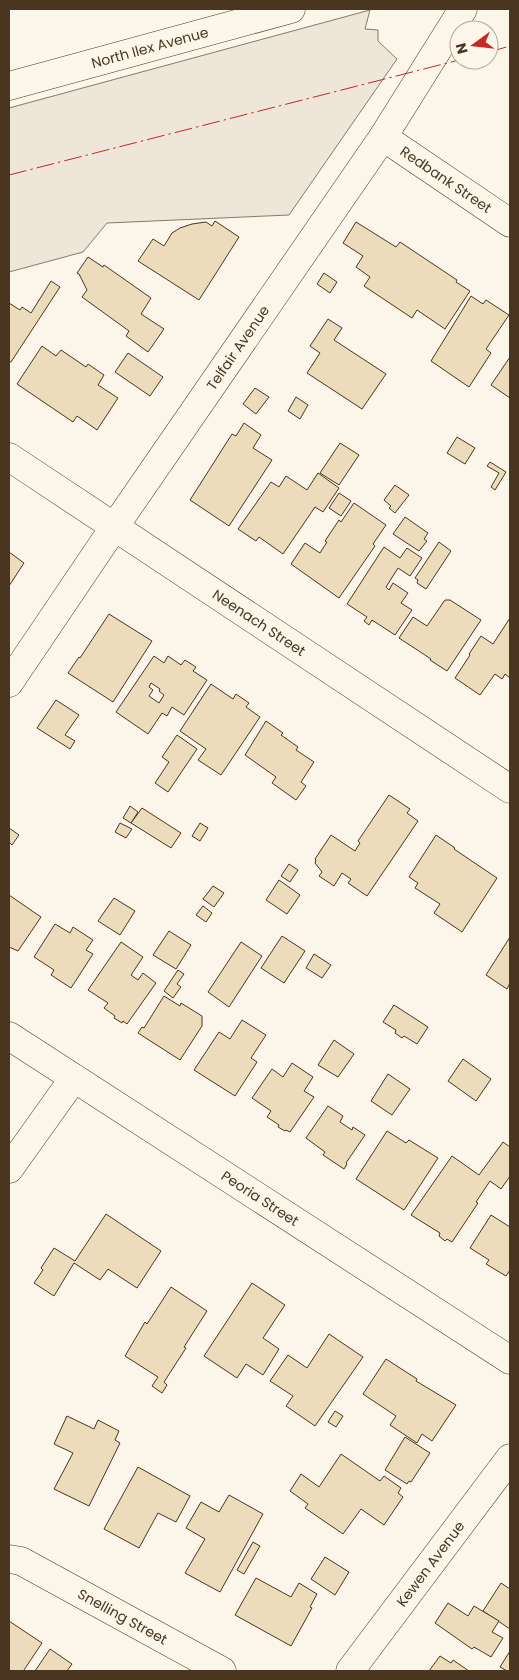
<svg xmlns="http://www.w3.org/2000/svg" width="519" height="1680" font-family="Poppins,sans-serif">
<rect width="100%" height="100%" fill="#fbf6e9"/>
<polygon fill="#ede6d9" stroke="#887966" points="370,10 365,29 378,30 378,41 397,59 289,215 107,223 83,252 9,272 9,108"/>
<g fill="#ecdcbc" stroke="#4a3520" fill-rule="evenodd">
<polygon points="215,221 239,237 199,300 138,261 153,239 164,246 172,233 180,228 192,224 206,222 212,226"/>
<polygon points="356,222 396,247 400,242 457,280 456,282 470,291 445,329 417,310 412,318 364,286 370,277 356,267 363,256 343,243"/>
<polygon points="88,257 103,267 104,265 151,298 141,314 164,329 148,352 126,336 129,331 82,297 87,290 79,274 77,273"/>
<polygon points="324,273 337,282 330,293 317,284"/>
<polygon points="51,281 60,287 11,362 9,362 9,303 20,310 22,307 31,313"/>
<polygon points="471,296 483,304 486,300 509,315 486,349 491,353 469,387 431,361"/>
<polygon points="328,319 342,328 334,340 386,374 362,409 307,373 320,353 310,346"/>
<polygon points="42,346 56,356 61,350 86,367 88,364 104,375 98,385 118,398 97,430 77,416 73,422 17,384"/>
<polygon points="128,353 163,377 150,396 115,372"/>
<polygon points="510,357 510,398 491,385"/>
<polygon points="255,388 269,397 256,414 243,404"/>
<polygon points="296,397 308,405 300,419 288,411"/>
<polygon points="244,423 261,435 253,448 272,460 229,526 190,500 232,434 236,436"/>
<polygon points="457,437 475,448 465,464 447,453"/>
<polygon points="340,443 359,455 339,485 320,473"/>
<polygon points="490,462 506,472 495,490 491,487 499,473 487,466"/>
<polygon points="318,473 339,488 323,512 315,507 283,554 259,537 256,541 238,529 271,482 279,487 286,476 307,490"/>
<polygon points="395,485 409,495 395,513 389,508 391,506 384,500"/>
<polygon points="339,493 351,501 341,516 329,508"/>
<polygon points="354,503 386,525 373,544 375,546 339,598 291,564 305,543 320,553 327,542 325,541 339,520 341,522"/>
<polygon points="405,517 428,533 424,539 427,541 419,551 393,534"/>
<polygon points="439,542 451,551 426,589 417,583 418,580 415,578"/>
<polygon points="384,547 400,558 407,548 422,558 410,576 398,568 386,587 389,590 393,583 408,593 401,603 412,610 395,635 372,620 369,625 364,621 367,617 347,604"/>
<polygon points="9,552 24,563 9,586"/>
<polygon points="445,600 450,600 481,620 447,671 430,660 431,659 399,638 413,617 427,626"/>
<polygon points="109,614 152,641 113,702 68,673 79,657 80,658"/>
<polygon points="510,618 510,678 505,674 502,679 495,674 480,695 455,678 470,655 469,654 481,636 493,644"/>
<path d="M154 656 164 663 168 656 181 665 185 660 196 667 193 671 207 680 184 715 172 707 167 716 162 713 148 734 116 712ZM151 683 160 689 159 691 164 695 159 703 149 696 153 690 149 687Z"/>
<polygon points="211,684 233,699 236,694 249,703 246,707 260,717 221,775 198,760 206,749 180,731"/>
<polygon points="56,700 79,715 65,735 75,741 70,749 37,728"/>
<polygon points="266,721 283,733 281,735 298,747 296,750 314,762 301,782 306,786 296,800 272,783 276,777 245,755"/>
<polygon points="177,735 197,749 168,792 155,783 169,762 162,757"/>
<polygon points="389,795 410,809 407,813 418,821 367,896 348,883 351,879 342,873 334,886 319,876 322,872 315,863 316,860 315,859 331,835 355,851 360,843 358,841"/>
<polygon points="130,806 138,812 131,823 123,818"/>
<polygon points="142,808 181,833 171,848 131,823"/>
<polygon points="120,823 132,829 126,838 115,832"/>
<polygon points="200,823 208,828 200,841 192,836"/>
<polygon points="9,828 19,835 12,845 9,842"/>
<polygon points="436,835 455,848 454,849 497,878 462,932 434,913 440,904 415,888 418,883 409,877"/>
<polygon points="289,864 298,870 290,882 281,876"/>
<polygon points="279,880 300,895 287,914 266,900"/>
<polygon points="213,886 224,893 214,907 203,899"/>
<polygon points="9,895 41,917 18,951 9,947"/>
<polygon points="114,898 135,911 120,935 98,921"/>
<polygon points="203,906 212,913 206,922 196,915"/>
<polygon points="55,924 70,933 73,927 93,940 86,950 93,954 71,988 51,975 54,970 34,957"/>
<polygon points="169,931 191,945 176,969 153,955"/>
<polygon points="282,936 305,951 284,983 261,968"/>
<polygon points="510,937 510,983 507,989 486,975"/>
<polygon points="121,942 143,957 131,975 138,980 143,973 156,983 127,1024 123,1021 122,1023 114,1018 115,1016 104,1008 108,1003 88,990"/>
<polygon points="241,942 262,956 229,1007 208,992"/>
<polygon points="314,954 331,965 322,978 306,968"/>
<polygon points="178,970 184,974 177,984 181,987 173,998 164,991"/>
<polygon points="164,996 180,1006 181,1003 202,1016 202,1026 180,1060 138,1033 142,1027 144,1028"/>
<polygon points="394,1005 428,1027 417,1044 404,1036 402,1038 395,1033 396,1030 383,1022"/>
<polygon points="242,1020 266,1035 251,1058 257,1062 235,1096 194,1070 219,1032 230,1039"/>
<polygon points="334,1040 354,1054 338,1077 318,1065"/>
<polygon points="463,1059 491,1079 476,1101 448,1081"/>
<polygon points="292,1063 313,1077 304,1091 314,1097 290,1132 286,1130 285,1131 278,1127 279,1125 267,1117 271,1111 252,1098 272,1069 283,1077"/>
<polygon points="388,1074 410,1089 392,1115 371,1101"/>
<polygon points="328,1106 343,1116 340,1122 352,1130 353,1127 365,1135 346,1163 347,1164 344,1169 323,1155 325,1152 306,1138"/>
<polygon points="387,1131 406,1143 409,1140 438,1158 404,1210 356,1179"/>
<polygon points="503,1142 510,1147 510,1176 501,1189 490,1181 476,1202 478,1203 452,1242 447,1239 445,1241 439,1236 440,1233 411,1215 452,1156 479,1175"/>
<polygon points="106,1214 161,1251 137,1288 108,1269 100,1280 74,1263 54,1296 34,1283 43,1270 41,1268 54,1248 75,1261"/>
<polygon points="491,1215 510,1227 510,1270 506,1276 486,1264 489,1260 470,1248"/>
<polygon points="252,1283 285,1305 263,1338 279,1349 263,1375 246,1364 237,1378 204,1356"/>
<polygon points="171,1287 207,1311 184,1347 186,1348 164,1382 167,1385 162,1393 152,1386 158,1377 125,1356 145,1322 147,1324"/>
<polygon points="329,1334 363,1357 315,1426 286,1406 293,1396 270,1381 288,1355 307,1368"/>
<polygon points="386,1359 417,1379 416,1381 456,1405 432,1441 422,1434 417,1443 390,1425 396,1416 363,1394"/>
<polygon points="335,1411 343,1416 336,1427 328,1422"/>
<polygon points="67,1416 94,1429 98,1420 119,1431 115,1440 120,1443 89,1506 54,1489 73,1453 54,1444"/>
<polygon points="405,1437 430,1453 411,1482 409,1481 407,1484 385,1470"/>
<polygon points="341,1454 380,1481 384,1476 401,1488 398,1493 403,1497 384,1525 361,1509 343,1534 305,1508 308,1504 290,1491 301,1474 319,1487"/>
<polygon points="138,1467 190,1496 176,1522 158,1513 139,1548 104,1529"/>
<polygon points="229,1495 263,1514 220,1592 185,1573 205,1539 186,1528 201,1502 219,1512"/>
<polygon points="253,1542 260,1546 244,1574 237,1570"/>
<polygon points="325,1557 349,1572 335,1595 311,1579"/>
<polygon points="256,1578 291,1597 299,1583 317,1594 310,1607 312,1608 291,1646 235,1615"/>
<polygon points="501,1583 510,1589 510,1629 483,1611"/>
<polygon points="448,1603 468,1616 474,1606 499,1621 492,1632 503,1638 491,1657 474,1647 472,1649 435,1623"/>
<polygon points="9,1621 42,1643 24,1670 26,1671 9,1671"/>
<polygon points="50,1649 72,1664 67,1671 35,1671"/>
<polygon points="510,1651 510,1671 507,1671 500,1667"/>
<polygon points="440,1656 451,1663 453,1660 469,1671 429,1671"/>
</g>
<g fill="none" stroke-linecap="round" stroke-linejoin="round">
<defs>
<g id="minor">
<path id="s1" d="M9 86 291 9"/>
<path id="s2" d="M383 137 510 223"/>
<path id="s3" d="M9 457 510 789"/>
<path id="s4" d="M9 683 115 526 383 137 463 9"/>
<path id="s5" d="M9 1036 510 1360"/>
<polyline points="9,1169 74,1078"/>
<path id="s6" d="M9 1559 21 1561 222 1671"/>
<path id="s7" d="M350 1671 510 1458"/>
</g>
</defs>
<use href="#minor" stroke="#4a3520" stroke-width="29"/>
<use href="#minor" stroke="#fbf6e9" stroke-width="28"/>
<g stroke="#c62828" stroke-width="1" stroke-dasharray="18 4 2.5 4" stroke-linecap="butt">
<polyline points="489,52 510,46"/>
<polyline points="9,175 459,60"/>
</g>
</g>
<g text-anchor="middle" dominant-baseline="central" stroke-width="4" stroke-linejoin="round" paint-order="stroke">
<g font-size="14" fill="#4a3520" stroke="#fbf6e9">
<text stroke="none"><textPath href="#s1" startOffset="146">North Ilex Avenue</textPath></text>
<text stroke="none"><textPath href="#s2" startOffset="76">Redbank Street</textPath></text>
<text stroke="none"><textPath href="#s4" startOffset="406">Telfair Avenue</textPath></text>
<text stroke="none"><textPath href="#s3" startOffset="300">Neenach Street</textPath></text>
<text stroke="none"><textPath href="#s5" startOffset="299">Peoria Street</textPath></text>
<text stroke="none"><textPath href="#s7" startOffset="134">Kewen Avenue</textPath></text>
<text stroke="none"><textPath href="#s6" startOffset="128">Snelling Street</textPath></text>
</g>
</g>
<rect width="519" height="1680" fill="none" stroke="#4a3520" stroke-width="20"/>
<g transform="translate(474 45) rotate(255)"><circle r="24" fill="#fbf6e9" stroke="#b4a999"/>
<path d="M0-4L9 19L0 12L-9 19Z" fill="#c62828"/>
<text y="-8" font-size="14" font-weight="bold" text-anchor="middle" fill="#4a3520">N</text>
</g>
</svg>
